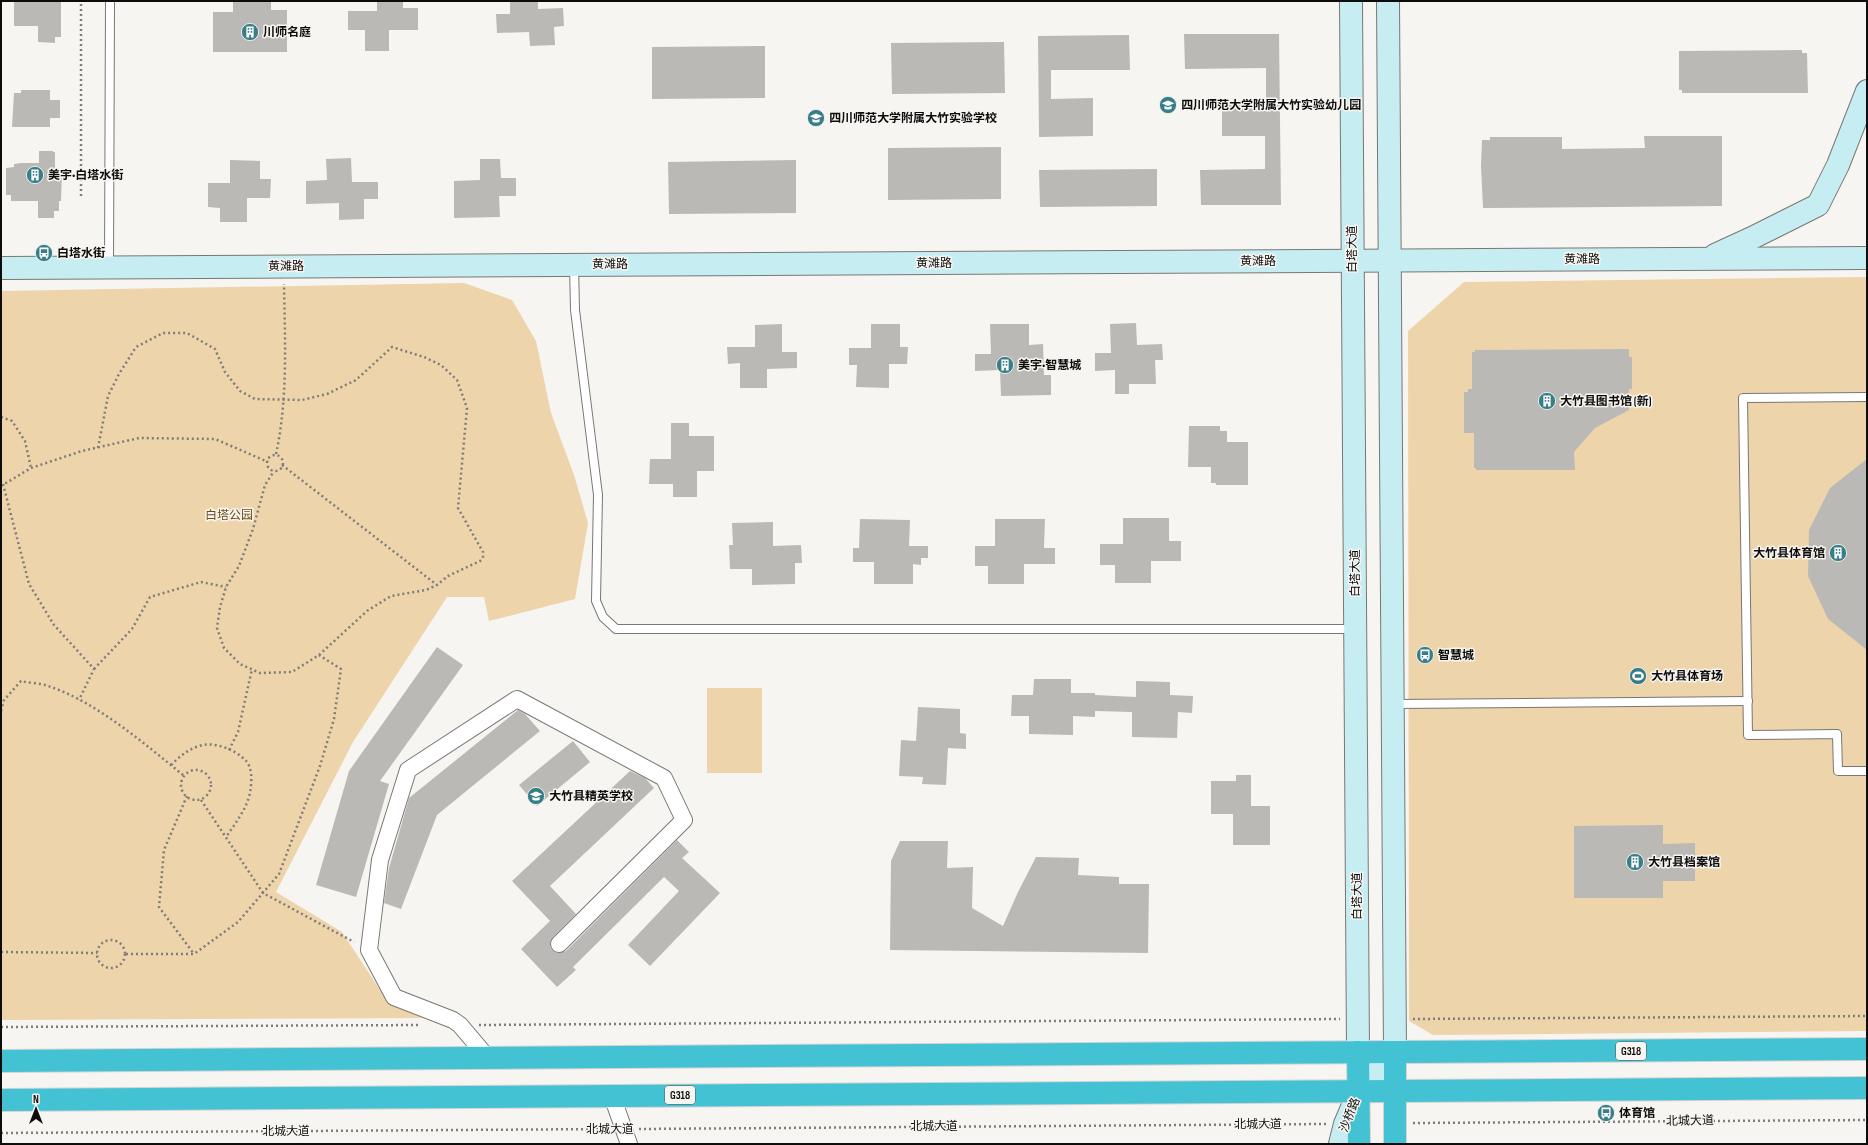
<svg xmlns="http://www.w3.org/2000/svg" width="1868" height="1145" font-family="'Sofia Sans Condensed','Noto Sans SC',sans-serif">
<rect width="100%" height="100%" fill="#f7f5f1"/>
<g fill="#edd4ab">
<polygon points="1867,277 1867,1031 1433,1035 1409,1021 1408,331 1464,282"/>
<polygon points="464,283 512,300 536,341 551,413 574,475 588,523 575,599 489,621 484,597 447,597 353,742 276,892 342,932 384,996 434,1018 1,1020 1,291"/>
<rect x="707" y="688" width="55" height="85"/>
</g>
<g fill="#bbb9b6">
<polygon points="14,1 61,1 61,37 55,37 55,43 38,42 38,26 14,26"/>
<polygon points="233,1 271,1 271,10 287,10 287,52 213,52 213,12 233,12"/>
<polygon points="377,1 403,1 403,8 418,8 418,30 389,30 389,51 365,51 365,30 348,30 348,11 377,11"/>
<polygon points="510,1 538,1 538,9 563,8 564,26 554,27 555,45 530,46 529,32 497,33 496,14 510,14"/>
<polygon points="1184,34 1279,34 1281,205 1201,205 1200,170 1265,169 1265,136 1222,136 1222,101 1266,100 1266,68 1185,69"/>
<polygon points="1129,35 1130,70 1051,70 1051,99 1093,98 1093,136 1039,137 1038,36"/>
<polygon points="1004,42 1005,93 892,94 891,43"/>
<polygon points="765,46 765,98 652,99 652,47"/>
<polygon points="1802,50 1802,53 1807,53 1808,93 1682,93 1682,90 1679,90 1679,51"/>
<polygon points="21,90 50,90 50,100 60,100 60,118 50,118 50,127 12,127 14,93 21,93"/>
<polygon points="1644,136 1722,136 1722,206 1483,208 1481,166 1482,140 1490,140 1490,137 1562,137 1562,149 1645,148"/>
<polygon points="1001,147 1001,199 888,200 888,148"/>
<polygon points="39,151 53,151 53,152 55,152 55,171 62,171 61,201 59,201 59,211 54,211 54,218 38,218 38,201 11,201 11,195 6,195 6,168 14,167 14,164 21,163 39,163"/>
<polygon points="351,158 352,182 378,182 378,199 364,199 364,219 339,220 339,203 306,204 306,181 327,180 326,159"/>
<polygon points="480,159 500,159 501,178 516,178 516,196 499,196 500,217 454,218 454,181 480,180"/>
<polygon points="230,160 260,161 260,179 271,179 270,198 247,198 247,222 220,222 220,208 208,207 208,183 230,183"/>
<polygon points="796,160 796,213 669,214 668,162"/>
<polygon points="1157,169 1157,206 1040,207 1039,170"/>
<polygon points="1136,323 1137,345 1162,344 1163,360 1155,360 1156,384 1129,384 1129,394 1115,394 1115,370 1095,371 1095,353 1111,353 1110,324"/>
<polygon points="782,324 782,352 797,352 797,368 767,369 767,388 740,388 740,363 728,364 727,347 755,347 755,325"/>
<polygon points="871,324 900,324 900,347 908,347 907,364 889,364 889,388 856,387 857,365 849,365 849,348 871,348"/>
<polygon points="990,324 1029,324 1029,345 1043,344 1044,375 1051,375 1051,395 1001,396 1000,370 975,371 975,354 991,354"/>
<polygon points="1629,349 1629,357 1632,357 1632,389 1629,389 1629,410 1595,428 1574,452 1575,470 1476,470 1476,468 1474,468 1474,433 1464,433 1464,392 1468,392 1468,389 1472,389 1472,352 1475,352 1475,350"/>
<polygon points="671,423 689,423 689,436 714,436 714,471 697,471 697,497 673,497 673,484 649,484 650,459 671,459"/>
<polygon points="1189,426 1220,426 1220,431 1227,431 1227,442 1248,442 1248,485 1216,485 1216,483 1211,483 1211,467 1188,467"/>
<polygon points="1867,459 1867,650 1828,619 1808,576 1809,530 1830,488"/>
<polygon points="1123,518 1169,518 1169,541 1181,541 1181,561 1151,561 1151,583 1115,583 1115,565 1100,565 1100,544 1123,544"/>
<polygon points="860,519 910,520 909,546 928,546 928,558 921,558 921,565 913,564 913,584 874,584 874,562 853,562 853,548 859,548"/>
<polygon points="995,519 1045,519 1044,548 1055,548 1055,564 1024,564 1024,584 988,584 988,566 975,566 975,546 995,546"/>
<polygon points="773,522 773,546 801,545 802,563 795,563 795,584 752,585 752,569 730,569 729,545 733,545 732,523"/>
<polygon points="437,647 463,665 380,781 389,784 356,897 316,885 349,771"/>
<polygon points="1034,679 1071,679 1071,693 1095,693 1095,695 1136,697 1136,681 1170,682 1170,695 1193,696 1192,713 1178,712 1177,738 1132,737 1132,712 1095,711 1095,717 1073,716 1073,735 1029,734 1029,716 1011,716 1012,695 1033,695"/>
<polygon points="918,707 960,709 960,733 966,734 966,749 948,748 946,785 922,784 923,777 899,776 901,740 916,741"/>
<polygon points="518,710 525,714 540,731 437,815 401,909 384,903 389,868 409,798"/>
<polygon points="573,741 590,762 537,806 519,785"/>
<polygon points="630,771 645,778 654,788 550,886 576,914 552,938 550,946 552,950 557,953 566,951 677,840 689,852 682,858 720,893 650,966 628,945 679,891 664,877 573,967 576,970 557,987 521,949 550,921 512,881"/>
<polygon points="1236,775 1251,775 1251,806 1270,806 1270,845 1233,845 1233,814 1211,814 1211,781 1236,781"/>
<polygon points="1663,825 1663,844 1695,843 1695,881 1663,881 1663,898 1574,898 1574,826"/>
<polygon points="900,841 948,841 947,868 973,867 972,908 1003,926 1018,892 1036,857 1079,858 1078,875 1119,877 1119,884 1149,884 1148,953 890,950 891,861"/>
</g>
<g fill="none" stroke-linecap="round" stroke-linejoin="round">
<defs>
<g id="lane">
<polyline points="574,265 575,310 598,495 596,601 603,617 616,629 1355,629"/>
<polyline points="109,266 110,1"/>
<polyline points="1867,397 1743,398 1748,735 1837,734 1838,771 1867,771"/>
<polyline points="1393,704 1748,701"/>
</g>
<g id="street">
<polyline points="488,1058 460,1025 453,1020 394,997 369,950 380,860 408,770 517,699 664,778 684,820 559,944"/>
<polyline points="612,1096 629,1144"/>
</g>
<g id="secondary">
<polyline points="1351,1 1358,1052"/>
<polyline points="1715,255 1752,238 1818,205 1838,165 1867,91"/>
<polyline points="1,268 1867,258"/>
<polyline points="1340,1144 1345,1124 1359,1091 1395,1052 1388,1"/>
</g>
<g id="highway">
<polyline points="1358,1052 1359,1144"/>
<polyline points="1395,1052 1395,1144"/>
<polyline points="1,1061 1867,1049"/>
<polyline points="1,1100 1867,1088"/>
</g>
</defs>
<use href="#lane" stroke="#797774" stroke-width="10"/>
<use href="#street" stroke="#797774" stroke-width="18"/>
<use href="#secondary" stroke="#797774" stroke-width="24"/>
<use href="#highway" stroke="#d3d3d3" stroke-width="24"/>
<g stroke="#7f7d7b" stroke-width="2.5" stroke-dasharray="2 3" stroke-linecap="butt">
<polyline points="81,196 81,1"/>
<polyline points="1,417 12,421 25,441 31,468"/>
<polyline points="98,448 108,396 119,374 136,347 163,333 187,333 215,349 225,372 240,391 255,399 302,400 327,394 356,380 392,347 424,357 441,365 457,380 467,408 458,508 483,552 483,558 480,561 448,576 437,585 426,590 391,596 367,611 319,655 292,672 260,673 240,664 224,648 217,628 220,607 226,587 239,566 253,529 265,485 274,471"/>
<path d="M276 454C288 399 285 340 284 284"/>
<circle cx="275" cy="463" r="8"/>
<polyline points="282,465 437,585"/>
<polyline points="3,484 29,584 54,625 94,669 79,700"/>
<polyline points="1,486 31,468 82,451 139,438 215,439 268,462"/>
<polyline points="94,669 132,629 150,597 201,582 226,587"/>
<path d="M1 711 4 700 21 681C29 683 40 683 48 686 95 701 145 744 183 775"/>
<polyline points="229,750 238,732 252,669"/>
<path d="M171 765C179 757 187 750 199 746 213 741 234 749 244 759 251 764 252 776 251 785 250 805 237 821 226 837"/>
<circle cx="196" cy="785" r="15"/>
<polyline points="187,796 164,850 159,907 194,954"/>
<polyline points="201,800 263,893 354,942"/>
<circle cx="111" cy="954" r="14"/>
<polyline points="1,952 97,953"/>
<polyline points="126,954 194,954 238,922 279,874 320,766 334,719 341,669 319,655"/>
<polyline points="1413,1019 1867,1016"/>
<polyline points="479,1025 1340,1019"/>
<polyline points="1,1027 420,1025"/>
<polyline points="1413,1123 1867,1120"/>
<polyline points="639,1129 1326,1124"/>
<polyline points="1,1133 608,1129"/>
</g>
<use href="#lane" stroke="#fff" stroke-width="8"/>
<use href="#street" stroke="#fff" stroke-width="16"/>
<use href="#secondary" stroke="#c6edf2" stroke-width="22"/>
<use href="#highway" stroke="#42c2d3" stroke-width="22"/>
</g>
<defs>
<symbol id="building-disc" viewBox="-11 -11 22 22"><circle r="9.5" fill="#377e88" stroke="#f7f5f1"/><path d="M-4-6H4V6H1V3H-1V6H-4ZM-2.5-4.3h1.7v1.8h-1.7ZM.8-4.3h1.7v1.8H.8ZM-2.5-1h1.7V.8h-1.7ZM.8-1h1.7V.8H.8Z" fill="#fff"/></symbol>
<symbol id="school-disc" viewBox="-11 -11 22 22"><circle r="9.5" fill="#377e88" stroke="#f7f5f1"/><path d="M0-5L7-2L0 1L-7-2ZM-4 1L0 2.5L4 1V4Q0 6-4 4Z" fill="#fff"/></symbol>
<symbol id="bus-disc" viewBox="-11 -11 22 22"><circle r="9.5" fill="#377e88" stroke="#f7f5f1"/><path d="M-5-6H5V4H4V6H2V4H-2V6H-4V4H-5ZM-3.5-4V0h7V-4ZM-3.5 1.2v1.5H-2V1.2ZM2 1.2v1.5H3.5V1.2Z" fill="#fff"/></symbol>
<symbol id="stadium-disc" viewBox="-11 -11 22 22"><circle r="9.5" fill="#377e88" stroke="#f7f5f1"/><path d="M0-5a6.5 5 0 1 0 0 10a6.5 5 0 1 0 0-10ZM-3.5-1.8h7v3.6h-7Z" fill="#fff"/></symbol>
</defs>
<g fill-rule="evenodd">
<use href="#building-disc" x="240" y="22" width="20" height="20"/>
<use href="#school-disc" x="1158" y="95" width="20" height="20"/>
<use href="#school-disc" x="806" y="108" width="20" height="20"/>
<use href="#building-disc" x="25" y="165" width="20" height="20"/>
<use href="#bus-disc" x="34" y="243" width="20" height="20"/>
<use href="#building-disc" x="995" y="355" width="20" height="20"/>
<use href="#building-disc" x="1537" y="391" width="20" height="20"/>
<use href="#building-disc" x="1828" y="543" width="20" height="20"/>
<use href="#bus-disc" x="1415" y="645" width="20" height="20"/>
<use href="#stadium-disc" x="1628" y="666" width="20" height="20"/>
<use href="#school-disc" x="526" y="786" width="20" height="20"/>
<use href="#building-disc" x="1625" y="852" width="20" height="20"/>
<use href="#bus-disc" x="1596" y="1103" width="20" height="20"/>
</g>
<g text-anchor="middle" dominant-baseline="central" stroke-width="3" stroke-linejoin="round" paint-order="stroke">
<g fill="#f7f5f1" stroke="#535250" stroke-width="1">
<rect x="1616" y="1042" width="30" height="18" rx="3"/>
<rect x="665" y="1086" width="30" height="18" rx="3"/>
</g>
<g font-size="11" font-weight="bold" fill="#0d0c0b">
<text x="1631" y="1051">G318</text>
<text x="680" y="1095">G318</text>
</g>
<g font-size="12" font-weight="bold" fill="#0d0c0b" stroke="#f7f5f1" text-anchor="start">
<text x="263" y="32">川师名庭</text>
<text x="1181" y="105">四川师范大学附属大竹实验幼儿园</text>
<text x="829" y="118">四川师范大学附属大竹实验学校</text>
<text x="48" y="175">美宇•白塔水街</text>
<text x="57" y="253">白塔水街</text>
<text x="1018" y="365">美宇•智慧城</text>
<text x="1560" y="401">大竹县图书馆 (新)</text>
<text x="1825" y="553" text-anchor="end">大竹县体育馆</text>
<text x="1438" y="655">智慧城</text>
<text x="1651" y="676">大竹县体育场</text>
<text x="549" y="796">大竹县精英学校</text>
<text x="1648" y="862">大竹县档案馆</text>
<text x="1619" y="1113">体育馆</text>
</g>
<g font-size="12" fill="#0d0c0b" stroke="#f7f5f1">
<text transform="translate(1352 249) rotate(-90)">白塔大道</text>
<text x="1582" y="259">黄滩路</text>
<text x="1258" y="261">黄滩路</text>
<text x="934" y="263">黄滩路</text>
<text x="610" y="264">黄滩路</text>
<text x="286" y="266">黄滩路</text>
<text transform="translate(1355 573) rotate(-90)">白塔大道</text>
<text transform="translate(1357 896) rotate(-90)">白塔大道</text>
<text transform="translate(1350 1115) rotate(-69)">沙桥路</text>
<text transform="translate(1690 1121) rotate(-1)">北城大道</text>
<text x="1258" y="1124">北城大道</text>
<text x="934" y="1126">北城大道</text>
<text x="610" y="1129">北城大道</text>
<text x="286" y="1131">北城大道</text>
</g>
<g font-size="12" fill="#6b4d11" stroke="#f7f5f1">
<text x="229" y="515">白塔公园</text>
</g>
</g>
<rect width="1868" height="1145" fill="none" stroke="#0d0c0b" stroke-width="4"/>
<g transform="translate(36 1109)" stroke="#f7f5f1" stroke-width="3" paint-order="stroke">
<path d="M0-3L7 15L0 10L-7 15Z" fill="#0d0c0b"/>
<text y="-6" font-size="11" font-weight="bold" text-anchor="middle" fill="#0d0c0b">N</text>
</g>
</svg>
